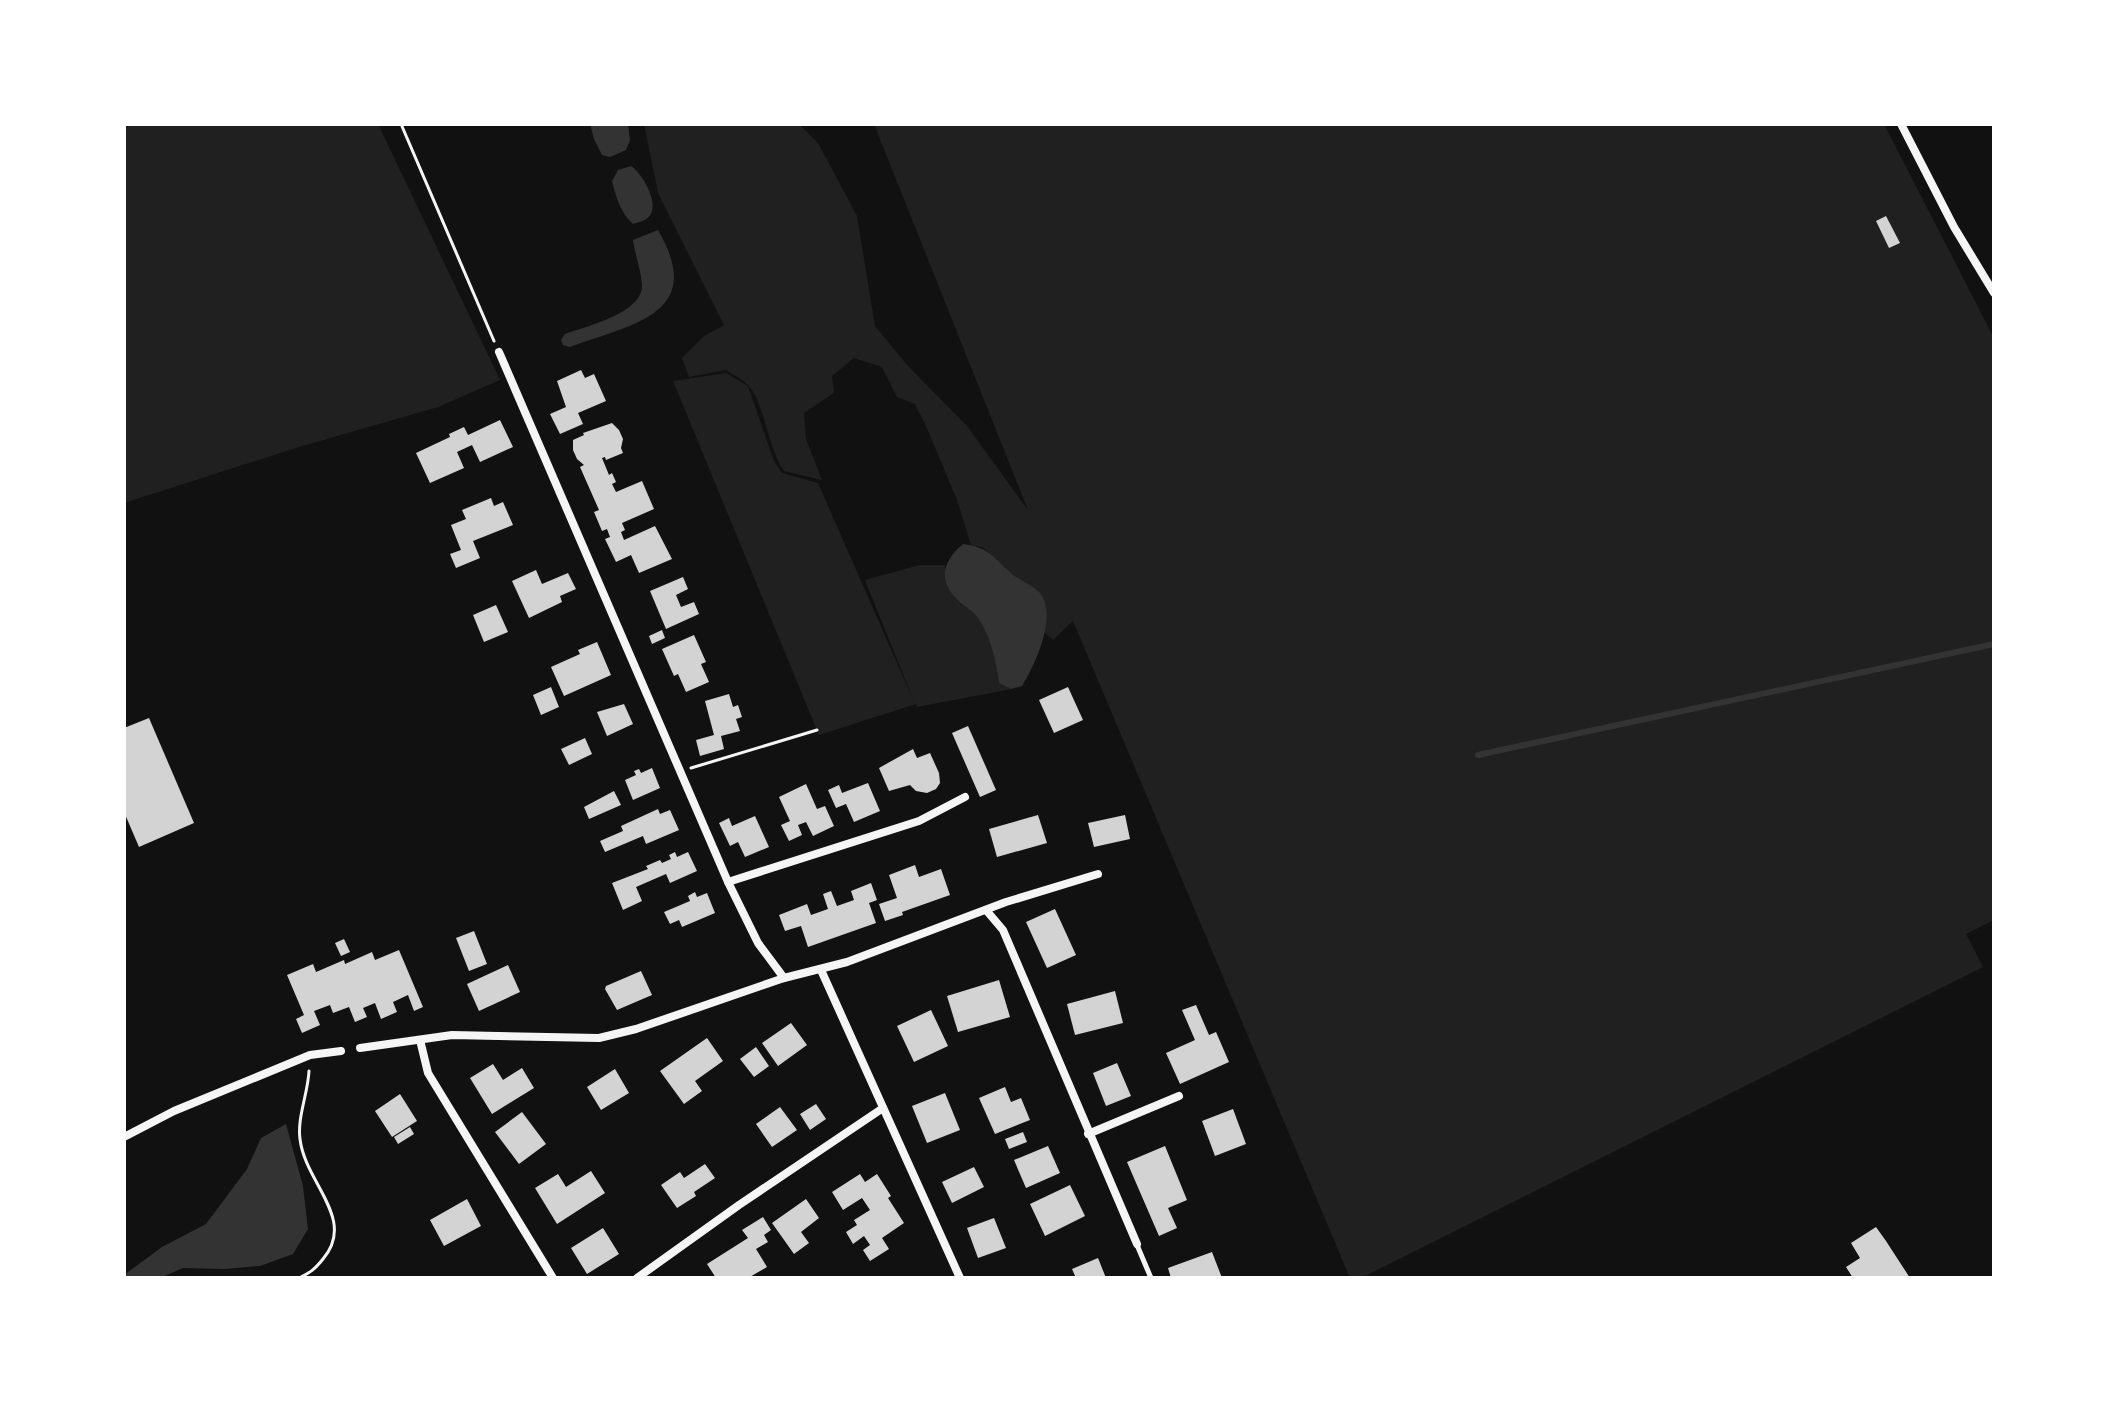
<svg xmlns="http://www.w3.org/2000/svg" width="2118" height="1402" font-family="Poppins,sans-serif">
<rect width="100%" height="100%" fill="#111"/>
<g fill="#202020">
<polygon points="124,124 378,124 500,380 438,407 299,447 124,503"/>
<path d="M644 124H799L818 143 857 216 875 326 908 366 967 426 1028 510 874 124H1884L1994 338V920L1966 934 1983 967 1361 1278H1350L1073 621 1053 640 1044 632 1046 622 1037 590 1020 581 982 547 971 545 957 500 926 426 915 404 897 397 882 367 854 358 832 376 834 393 804 413 806 439 822 480 784 471C768 449 764 400 747 384 742 379 733 375 726 370L689 377 682 358 704 336 724 325 658 193Z"/>
<path d="M726 373 748 386 774 461 782 473 818 483 915 704 865 580 920 565H945C945 598 961 595 977 616 991 634 996 661 999 683L1012 689 917 707 916 704 819 735 673 381Z"/>
</g>
<g fill="#333">
<polygon points="590,124 628,124 630,140 626,150 610,157 602,155 594,139"/>
<path d="M631 166C642 173 658 201 651 214 647 221 639 222 633 224 620 212 616 197 612 181L618 170Z"/>
<path d="M658 230C707 314 633 324 570 347L563 345 561 340 565 334C587 326 643 313 642 285 641 270 635 255 633 240Z"/>
<path d="M963 544C988 547 992 556 1010 572 1018 580 1033 585 1040 593 1058 616 1035 665 1022 686L1011 689 999 683C996 661 991 637 978 618 972 609 961 605 955 597 937 578 945 559 963 544Z"/>
<polygon points="286,1124 303,1186 308,1229 293,1254 260,1266 224,1269 183,1268 160,1278 124,1278 124,1275 162,1247 206,1224 247,1169 261,1138"/>
</g>
<g fill="none" stroke-linecap="round" stroke-linejoin="round">
<polyline stroke="#333" stroke-width="6" points="1478,755 1994,644"/>
</g>
<g fill="#d3d3d3">
<polygon points="1886,216 1900,243 1889,248 1876,221"/>
<polygon points="581,370 585,378 594,374 606,401 578,413 583,424 560,434 550,414 566,407 557,381"/>
<polygon points="500,420 513,447 480,462 472,445 457,452 464,468 430,483 416,453 450,437 449,434 464,427 468,435"/>
<polygon points="612,423 619,430 623,439 621,448 623,453 606,460 605,457 602,458 609,475 612,473 616,482 612,484 616,492 642,481 654,509 622,523 625,530 621,532 624,540 655,526 672,559 639,573 631,555 616,562 605,539 610,537 607,529 602,531 594,512 599,510 580,467 584,465 577,459 573,450 573,440 584,435 583,433"/>
<polygon points="491,498 494,506 503,502 513,525 473,541 480,558 456,568 450,554 461,550 451,525 466,519 462,510"/>
<polygon points="536,570 542,584 568,573 576,589 560,596 562,602 529,618 512,581"/>
<polygon points="683,577 688,589 676,595 681,607 694,602 699,614 666,629 650,591"/>
<polygon points="496,605 508,632 484,642 473,615"/>
<polygon points="662,630 665,638 652,644 649,636"/>
<polygon points="694,635 706,662 701,664 709,682 686,692 678,674 674,676 662,649"/>
<polygon points="597,642 611,675 564,696 551,667 580,654 578,650"/>
<polygon points="551,687 559,707 541,715 533,695"/>
<polygon points="1068,687 1083,720 1054,733 1039,700"/>
<polygon points="729,694 733,707 738,705 742,717 736,719 740,731 721,736 724,749 700,756 696,740 714,735 705,701"/>
<polygon points="624,704 633,724 607,736 597,712"/>
<polygon points="149,718 194,823 139,847 124,812 124,728"/>
<polygon points="968,726 996,790 980,797 952,733"/>
<polygon points="585,738 592,754 569,765 561,749"/>
<polygon points="913,749 917,758 930,753 939,773 940,783 936,789 927,793 916,791 910,785 889,791 879,768"/>
<polygon points="652,768 660,788 633,800 625,780 636,775 634,771 639,769 641,773"/>
<polygon points="868,783 880,811 854,822 846,804 836,808 828,790 839,785 842,793"/>
<polygon points="806,784 817,809 825,806 834,826 813,836 806,822 798,825 802,835 789,841 781,825 790,821 779,797"/>
<polygon points="614,791 621,805 589,819 584,807"/>
<polygon points="658,809 660,814 670,810 679,830 646,844 643,836 605,852 600,841 623,831 621,826"/>
<polygon points="1038,815 1047,843 997,857 989,829"/>
<polygon points="1125,815 1130,839 1094,847 1088,823"/>
<polygon points="755,816 769,847 745,857 738,842 730,846 719,823 729,818 732,826"/>
<polygon points="675,852 677,857 688,852 697,871 670,883 666,874 636,887 642,901 623,910 612,883 648,869 646,866 660,860 662,863 671,859 669,855"/>
<polygon points="915,865 919,877 941,869 950,895 902,912 903,915 885,921 879,904 897,898 889,875"/>
<polygon points="871,883 877,900 869,903 876,923 808,947 801,926 785,931 779,915 807,904 811,915 828,909 823,894 831,891 837,906 854,900 851,891"/>
<polygon points="695,892 697,897 707,893 715,913 682,927 679,920 670,924 664,912 690,901 688,896"/>
<polygon points="1055,909 1076,955 1047,968 1026,922"/>
<polygon points="474,931 487,964 469,971 456,938"/>
<polygon points="344,939 350,952 341,956 335,943"/>
<polygon points="399,950 423,1007 414,1011 408,995 393,1002 397,1012 381,1019 375,1003 363,1008 367,1017 355,1022 349,1007 333,1013 330,1005 314,1011 320,1025 302,1033 296,1019 304,1015 287,975 313,964 316,972 344,960 345,964 372,952 375,960"/>
<polygon points="508,965 520,992 479,1011 467,984"/>
<polygon points="641,971 652,995 617,1010 605,989 606,986"/>
<polygon points="999,980 1010,1017 958,1032 947,996"/>
<polygon points="1115,991 1123,1023 1075,1035 1067,1004"/>
<polygon points="1196,1005 1209,1035 1216,1032 1229,1062 1180,1084 1166,1053 1195,1040 1182,1010"/>
<polygon points="931,1010 948,1046 914,1062 897,1026"/>
<polygon points="791,1023 807,1045 778,1066 762,1043"/>
<polygon points="707,1038 723,1061 695,1081 702,1091 684,1104 660,1071"/>
<polygon points="756,1047 769,1066 754,1077 740,1059"/>
<polygon points="1117,1063 1131,1096 1106,1106 1093,1073"/>
<polygon points="493,1064 503,1080 522,1068 534,1088 492,1114 470,1078"/>
<polygon points="615,1069 629,1093 601,1110 587,1087"/>
<polygon points="1005,1087 1011,1102 1021,1098 1030,1120 995,1134 979,1098"/>
<polygon points="945,1093 960,1130 927,1143 912,1106"/>
<polygon points="400,1094 417,1121 392,1137 375,1111"/>
<polygon points="816,1104 826,1119 810,1130 800,1114"/>
<polygon points="780,1107 797,1130 772,1147 756,1124"/>
<polygon points="1233,1109 1246,1144 1215,1156 1202,1121"/>
<polygon points="522,1112 546,1144 519,1164 495,1132"/>
<polygon points="410,1127 414,1134 398,1144 394,1137"/>
<polygon points="1023,1132 1027,1142 1009,1149 1005,1139"/>
<polygon points="1048,1146 1060,1173 1026,1188 1014,1160"/>
<polygon points="1165,1146 1187,1200 1168,1208 1177,1228 1159,1236 1127,1162"/>
<polygon points="705,1164 715,1178 694,1192 696,1196 677,1208 661,1185 680,1172 684,1178"/>
<polygon points="974,1167 984,1187 952,1203 942,1182"/>
<polygon points="591,1171 605,1193 557,1224 535,1188 558,1174 566,1187"/>
<polygon points="860,1174 865,1182 877,1174 891,1196 888,1198 904,1223 882,1238 889,1249 870,1261 863,1250 870,1245 864,1236 853,1244 846,1232 857,1225 854,1220 870,1210 862,1198 843,1210 832,1192"/>
<polygon points="1070,1185 1085,1216 1045,1236 1030,1204"/>
<polygon points="467,1199 481,1226 444,1246 430,1220"/>
<polygon points="806,1199 819,1218 801,1232 809,1243 794,1254 772,1223"/>
<polygon points="763,1217 771,1230 764,1235 768,1242 756,1249 767,1267 748,1278 716,1278 707,1264 748,1238 742,1230"/>
<polygon points="994,1218 1006,1248 978,1258 967,1228"/>
<polygon points="1876,1227 1886,1241 1910,1278 1853,1278 1846,1267 1860,1258 1851,1243"/>
<polygon points="603,1228 619,1254 587,1274 571,1248"/>
<polygon points="1212,1252 1222,1278 1171,1278 1168,1268"/>
<polygon points="1098,1258 1106,1278 1076,1278 1072,1269"/>
</g>
<g fill="none" stroke-linecap="round" stroke-linejoin="round">
<g stroke="#f5f5f5" stroke-width="3">
<polyline points="401,124 494,341"/>
<polyline points="691,768 817,730"/>
<path d="M299 1278C310 1273 315 1269 323 1259 357 1219 305 1183 300 1139 297 1118 308 1093 309 1071"/>
</g>
<polyline stroke="#f5f5f5" stroke-width="5" points="1137,1245 1151,1278"/>
<g stroke="#f5f5f5" stroke-width="8">
<polyline points="1901,124 1954,227 1994,293"/>
<polyline points="499,352 728,882 758,943 784,978"/>
<polyline points="728,882 919,821 965,797"/>
<polyline points="986,910 1003,930 1137,1244"/>
<polyline points="821,970 960,1278"/>
<polyline points="420,1040 428,1073 553,1278"/>
<polyline points="360,1048 452,1035 599,1038 636,1029 784,978 847,962 1006,902 1098,874"/>
<polyline points="1088,1134 1179,1096"/>
<polyline points="124,1137 174,1111 310,1055 341,1051"/>
<polyline points="637,1278 739,1205 883,1108"/>
</g>
</g>
<rect width="2118" height="1402" fill="none" stroke="#ffffff" stroke-width="252"/>
</svg>
